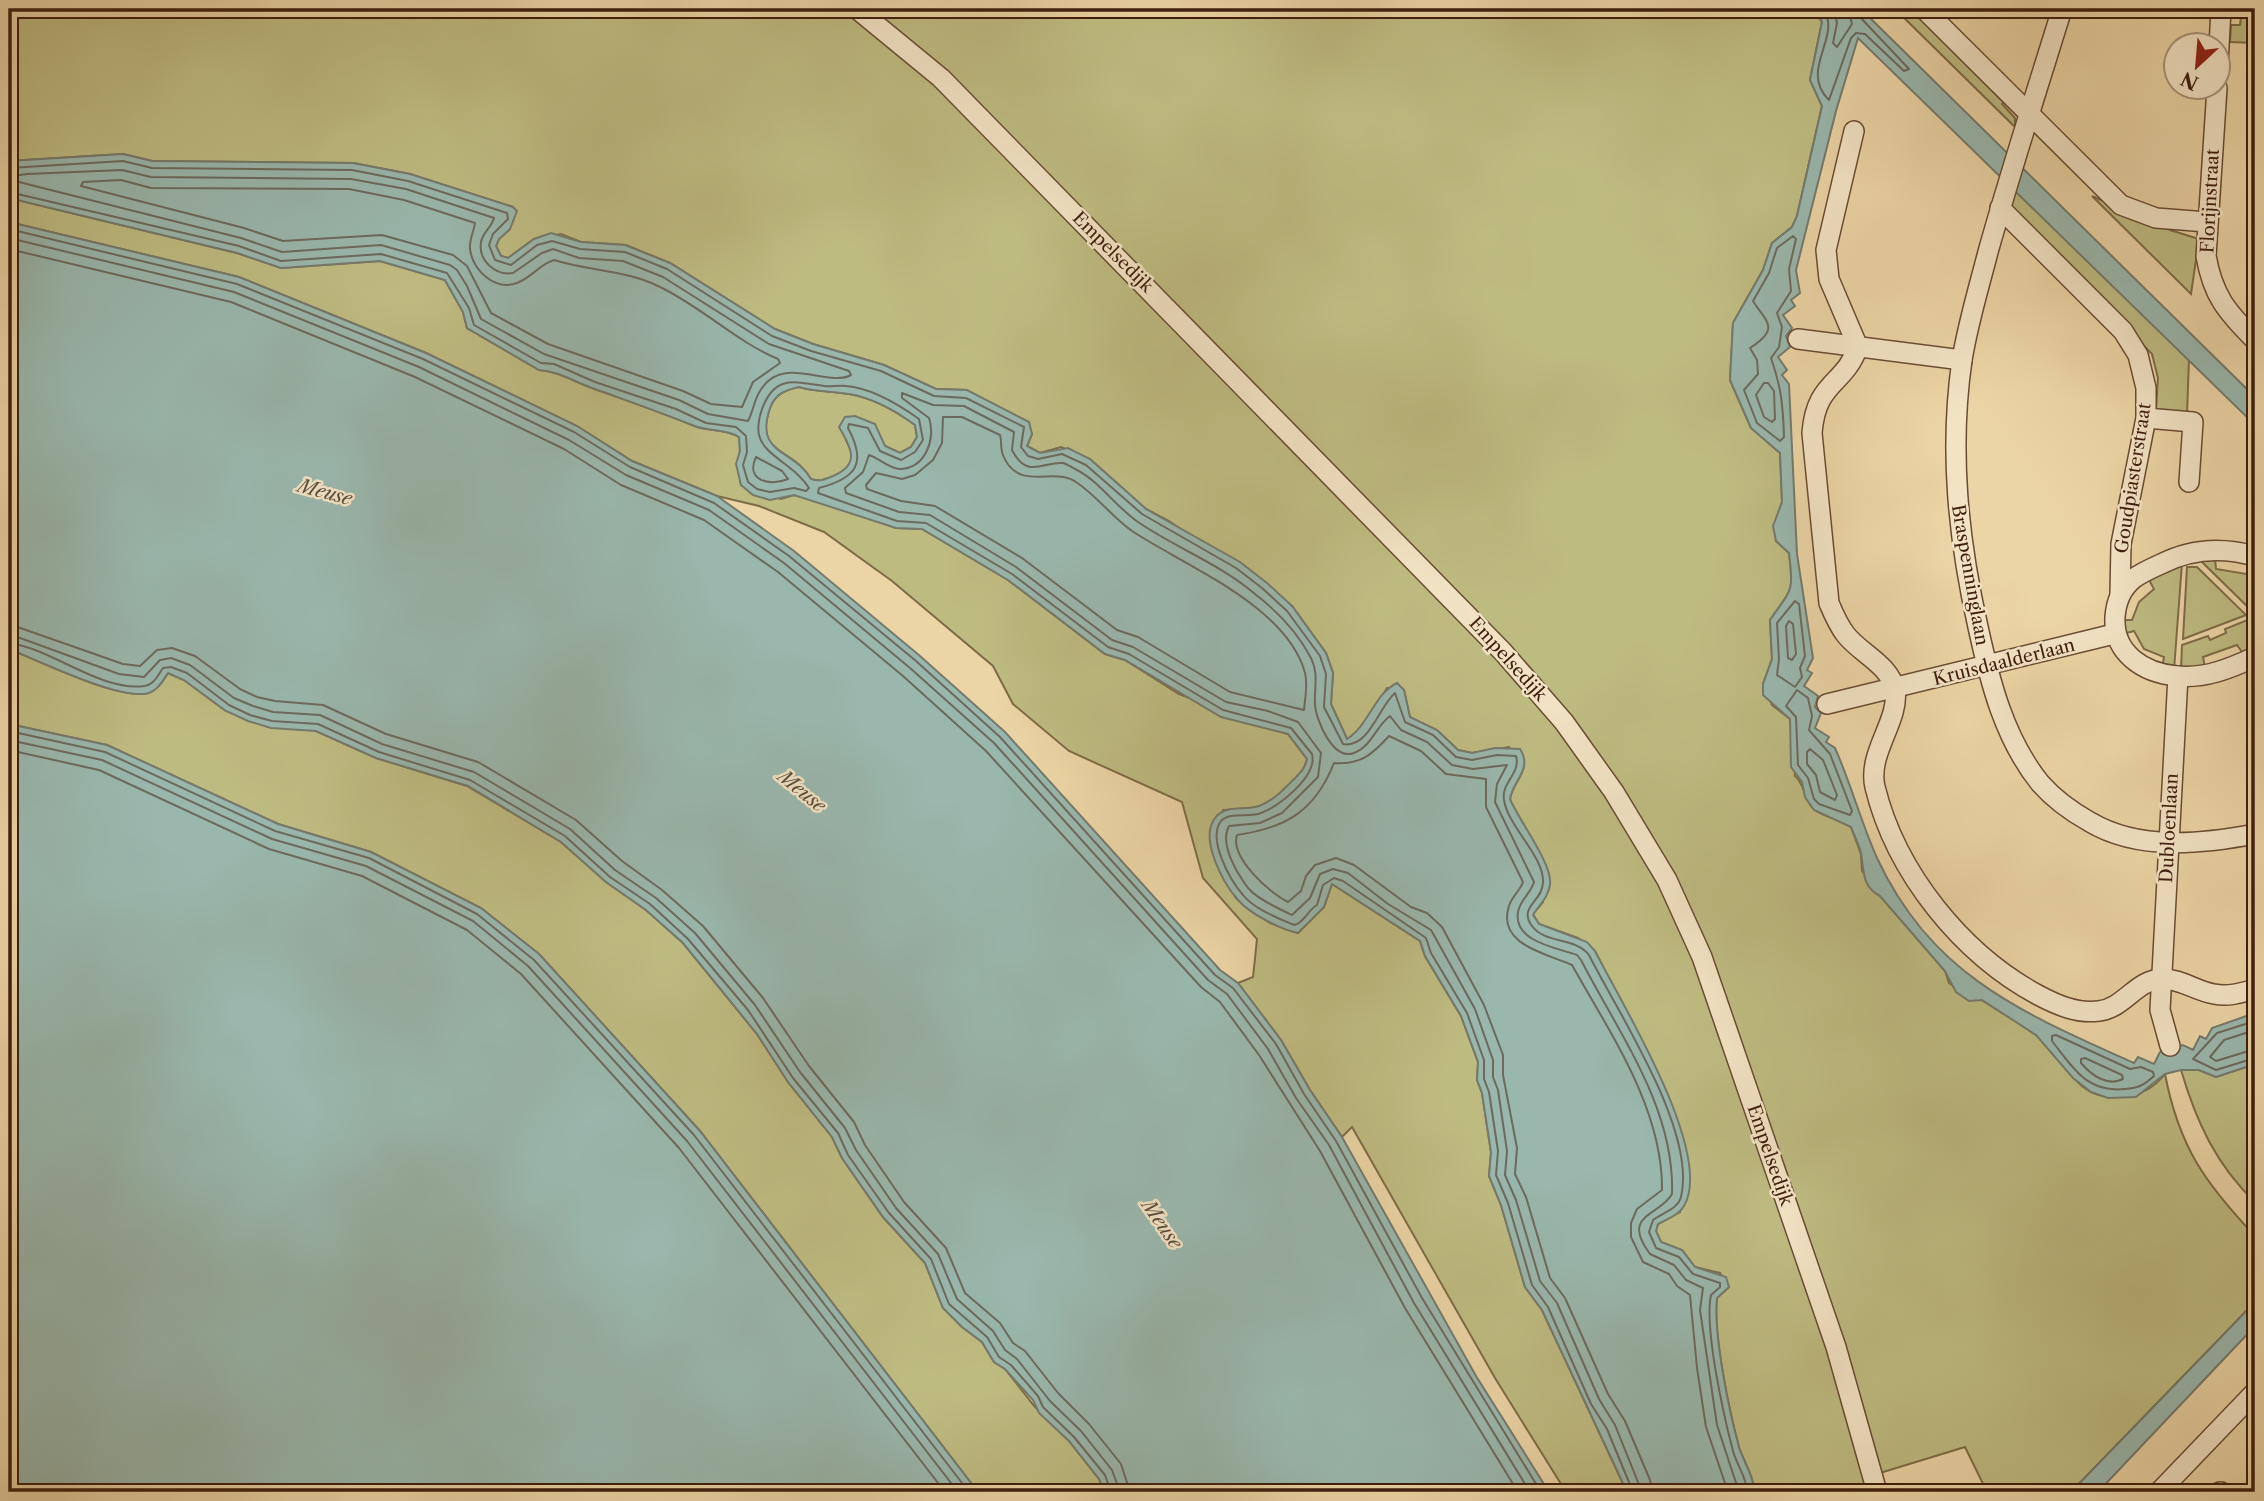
<svg xmlns="http://www.w3.org/2000/svg" width="2264" height="1501" font-family="'Libre Caslon Text',serif">
<rect width="100%" height="100%" fill="#ebd4a5"/>
<filter id="stains"><feTurbulence type="fractalNoise" baseFrequency=".00286" numOctaves="4"/><feColorMatrix values="0 0 0 0 .2 0 0 0 0 .09 0 0 0 0 .02 0 0 0 .5 -.17"/></filter>
<radialGradient id="worn" r=".72"><stop offset=".6" stop-color="#630" stop-opacity="0"/><stop offset="1" stop-color="#630" stop-opacity=".3"/></radialGradient>
<g fill="#bebb81" stroke="#7e6c48" stroke-width="2">
<path d="M9 9H847L930 76 1496 651 1599 778 1676 911 1782 1203 1871 1492H1754C1754 1476 1744 1463 1739 1447 1729 1411 1713 1334 1717 1298L1729 1287 1720 1273 1695 1267 1682 1250 1661 1242 1656 1231 1658 1224 1680 1212 1613 987 1595 951 1578 938 1539 924 1533 914 1543 902 1510 799C1512 785 1522 779 1524 765L1509 747 1472 753 1458 750 1437 730 1410 718 1404 690 1387 688 1361 730 1347 739 1331 704 1333 673 1326 653 1292 606 1169 521 1146 509 1090 459 1061 447 1040 453 1027 446 1032 434 967 390 936 389 884 365 813 344 775 329 670 263 626 245 581 242 561 234 534 239 508 258 501 256 496 246 499 239 510 229 513 207 410 174 353 163 152 161 123 154 9 161Z"/>
<path d="M866 9H1140L1163 12 1187 9H1371L1378 14 1408 18 1415 9H1815L1822 22 1810 80 1822 106 1797 216 1792 227 1772 243 1763 270 1733 323 1730 380 1751 428 1780 453 1782 502 1774 526 1776 541 1789 553C1794 593 1792 588 1770 620L1772 659 1763 684 1772 705 1790 719 1795 776C1806 785 1803 801 1815 810 1825 818 1840 818 1851 827L1861 854 1862 871 1880 896 1945 971 1949 983 1975 1000H1982C1999 1012 2019 1022 2036 1035 2068 1060 2075 1104 2124 1096 2142 1094 2153 1089 2165 1074 2179 1147 2205 1183 2255 1236V1302L2071 1492H1987L1965 1447 1880 1473 1730 1015 1591 752Z"/>
<polygon points="1895,9 1914,9 2004,102 2002,104 2015,118 2015,127"/>
<polygon points="2242,9 2255,9 2255,43 2230,42 2231,25 2240,25"/>
<polygon points="2015,189 2189,359 2187,415 2161,413 2156,409 2158,378 2152,354 2014,214 2010,208"/>
<polygon points="2092,196 2170,230 2199,239 2191,294"/>
<path d="M9 198 237 253 281 268 380 261 445 280 463 312 467 328 539 370C559 371 576 383 595 389 628 401 660 412 692 425 707 432 725 428 739 437 742 456 736 464 741 485L781 499 794 495 827 503 896 528 922 529 1008 580 1105 654 1125 660 1179 694 1288 734 1307 759C1303 778 1275 803 1256 807 1246 810 1233 809 1223 810L1227 882 1236 898 1270 923 1298 933 1324 907 1332 884 1420 941 1425 956 1461 1016 1478 1062 1477 1080 1482 1093 1491 1152 1489 1176 1501 1205 1525 1287 1542 1310 1627 1492H1566L1495 1378 1352 1127 1342 1137 1310 1090 1281 1040 1238 983 1253 977 1257 939 1203 878 1182 802 1069 751 1013 704 993 666 892 581 824 532 759 506 717 496 632 461 577 426 426 353 239 277 9 222Z"/>
<path d="M799 387C816 392 832 391 849 394 873 398 896 411 915 425L917 437 911 447 900 453 885 446 878 433 846 440C849 447 854 455 851 462 845 475 823 483 811 479 793 447 753 455 770 408 775 394 785 390 799 387Z"/>
<polygon points="2215,558 2216,569 2252,575 2255,567 2255,614 2199,559"/>
<polygon points="2182,563 2174,670 2162,668 2164,657 2144,649 2134,631 2123,634 2121,620 2132,620 2139,602 2154,589 2148,578"/>
<polygon points="2187,567 2197,567 2246,615 2183,639"/>
<polygon points="2250,619 2255,624 2255,648 2244,655 2237,645 2203,657 2205,668 2181,670 2182,645 2208,636 2210,640 2226,633 2225,629"/>
<path d="M9 649C42 662 110 696 144 694 156 693 162 682 168 673L184 680 226 711 316 731 376 758 467 786 561 842 606 882 646 910 683 943 757 1034 788 1082 832 1137 842 1158 883 1217 925 1263 943 1308 962 1327 982 1342 994 1362 1005 1369 1035 1407 1069 1441 1099 1479 1105 1492H978L700 1131 539 954 481 908 371 852 278 824 107 745 9 724Z"/>
<path d="M2255 1064V1202C2216 1165 2196 1121 2181 1070H2199L2216 1077Z"/>
</g>
<g fill="#99b7ad" stroke="#757a6d" stroke-width="2" fill-rule="evenodd">
<path d="M1815 9H1861L2255 397V425L1858 38 1836 111 1796 270 1800 293 1791 300 1795 306 1783 315 1792 328 1786 336 1790 347 1778 357 1787 370 1782 375 1789 384 1797 554 1813 658 1807 670 1812 673 1804 686 1818 696 1815 707 1821 713 1815 728 1829 737 1826 742 1835 748C1851 784 1861 822 1877 858 1932 976 2023 1013 2134 1063L2138 1057 2154 1064 2160 1052 2183 1045 2193 1050 2200 1036 2206 1039 2212 1028 2255 1013V1064L2216 1077 2199 1070H2181L2165 1074 2136 1097 2108 1098 2091 1092 2073 1078 2036 1035 1982 1000 1969 1001 1956 992 1945 971 1880 896C1862 887 1864 871 1861 853 1859 845 1854 835 1851 827L1814 810 1805 797 1802 782 1791 767 1790 719 1763 695V684L1772 659 1770 620C1792 588 1794 593 1789 553L1776 541 1773 526 1782 502 1780 453 1751 428 1730 380 1733 323 1763 270 1772 243 1792 227 1797 216 1822 106 1810 80 1822 22Z"/>
<path d="M123 154 152 161 353 163 410 174 513 207 517 211 510 229 499 239 496 246 501 256 508 258 534 239 551 233 581 242 625 245 670 263 775 329 813 344 884 365 936 389 967 390 1029 422 1032 434 1027 446 1040 453 1068 448 1090 459 1146 509 1240 562 1267 583 1292 606 1326 653 1333 673 1331 704 1347 739C1369 725 1374 694 1397 683L1404 690 1410 717 1437 730 1458 750 1472 753 1495 748 1520 749C1533 769 1513 780 1510 799 1519 821 1553 864 1550 885 1548 898 1539 905 1533 915L1539 924 1587 942 1595 951C1620 1001 1715 1153 1684 1206 1679 1215 1667 1219 1658 1224L1656 1231 1661 1242 1682 1250 1695 1267 1726 1277 1729 1287 1717 1298C1713 1333 1729 1411 1739 1447 1744 1463 1754 1476 1754 1492H1627L1542 1310 1525 1287 1501 1205 1489 1176 1491 1152 1482 1093 1477 1080 1478 1062 1461 1016 1425 956 1420 941 1332 884 1324 907 1298 933C1281 930 1249 913 1238 900 1223 883 1199 839 1215 818 1225 804 1245 811 1259 806 1274 800 1282 791 1293 780 1300 773 1305 769 1307 759L1288 734 1221 717 1125 660 1105 654 1008 580 922 529 896 528 794 495 770 500 753 495 741 485 736 464 740 451 739 437C725 428 707 432 692 425 660 412 628 401 595 389 576 383 559 371 539 370L467 328 463 312 445 280 380 261 281 268 237 253 9 198V161ZM799 387C816 392 832 391 849 394 873 398 896 411 915 425L917 437 911 447 900 453 885 446 875 424 855 416 845 417 839 427C851 448 861 464 833 476 825 479 820 482 811 479 793 448 754 455 770 408 775 394 785 390 799 387Z"/>
<path d="M9 222 239 277 426 353 577 426 632 461 717 496 794 551 920 656 1005 732 1220 970 1238 983 1281 1040 1310 1090 1342 1137 1476 1376 1549 1492H1105L1099 1479 1069 1441 1039 1413 1033 1400 1005 1369 994 1362 982 1342 962 1327 943 1308 925 1263 883 1217 842 1158 832 1137 788 1082 757 1034 683 943 646 910 606 882 561 842 468 786 376 758 316 731 271 728 248 721 226 711 184 680 168 673C162 682 156 693 144 694 111 696 42 662 9 649Z"/>
<polygon points="9,724 107,745 278,824 371,852 481,908 539,954 700,1131 978,1492 9,1492"/>
<polygon points="2255,1302 2255,1326 2098,1492 2071,1492"/>
</g>
<g fill="none" stroke-linecap="round" stroke-linejoin="round">
<g stroke="#6c6a5e" stroke-width="2">
<path d="M1823 9C1843 36 1798 70 1829 100L1851 38 1856 33 1865 34 1904 71 1909 69 1859 16 1856 9"/>
<polyline points="1834,9 1837,23 1833,43 1837,47 1852,24 1848,9"/>
<path d="M9 168 123 161 152 168 352 170 408 181 507 213 508 219 493 234 489 245 495 260 511 265 537 245 552 241 580 249 625 252 667 269 772 336 811 351 881 371 934 396 966 398 1024 427 1021 447 1028 456 1038 459 1062 454 1086 465 1142 514 1236 568 1262 588 1287 611 1320 656 1326 674 1324 707 1343 744C1369 749 1379 706 1395 693L1405 722 1433 735 1456 757 1472 760 1497 755 1516 756C1521 774 1501 782 1504 800 1508 827 1545 857 1543 883 1542 902 1518 907 1532 926 1545 944 1575 937 1589 955 1618 1013 1697 1131 1681 1197 1678 1209 1662 1213 1653 1220L1649 1232 1656 1248 1679 1257 1693 1274 1720 1283V1287L1711 1295C1704 1328 1724 1417 1733 1451 1737 1466 1747 1477 1747 1492"/>
<path d="M122 170 151 177 351 179 406 189 494 218C492 227 483 232 481 242 478 261 496 276 513 273L542 253 553 249 579 258 623 261 663 277 769 344 849 371 851 375C827 388 782 353 760 391 754 400 753 412 748 421L708 414 679 400 544 354 481 319 467 286 457 270 450 265 381 245 282 252 241 238 11 180 13 176 27 174Z"/>
<path d="M121 180 151 188 349 189 404 200 475 223C474 231 469 240 470 249 473 271 495 291 517 283 531 278 540 264 554 260 589 271 625 270 658 286 701 306 735 341 778 359L780 363 753 382 742 407 711 404 683 391 548 344 491 313 467 266 453 255 382 235 283 241 244 228 81 186 83 182Z"/>
<path d="M9 192 239 246 281 261 381 254 447 273 469 308 474 325 541 363 554 364 595 382 676 409 706 423 736 427 746 436 747 452 743 465 748 482 757 489 770 492 794 488 806 491 809 488C796 466 763 455 759 435 757 426 759 418 762 409 775 374 795 382 824 386 831 387 838 385 846 386 872 388 898 404 919 419L923 440 915 452 901 460 880 451 868 428 849 424 848 428C867 463 857 478 819 488L818 493 897 521 926 523 1012 574 1108 647 1129 654 1223 710 1291 728 1312 754C1318 776 1277 809 1258 814 1247 817 1229 812 1221 821 1207 839 1230 880 1243 895 1254 909 1278 918 1294 925 1304 923 1308 910 1317 905L1323 885 1334 878 1343 881 1426 938 1431 953 1467 1013 1484 1060V1079L1489 1092 1498 1151 1496 1175 1508 1203 1532 1285 1548 1307 1591 1404 1607 1429 1633 1492"/>
<polyline points="9,229 237,284 423,359 574,432 630,467 714,503 789,556 916,661 1000,737 1215,975 1233,988 1276,1044 1304,1094 1336,1141 1422,1298 1541,1492"/>
<path d="M1793 236 1796 239 1789 269 1791 291 1777 313 1782 327 1779 347 1771 358C1781 387 1783 404 1784 437L1780 441 1757 423 1744 390 1758 374 1757 360 1750 348C1781 328 1766 322 1753 301L1769 273 1777 248Z"/>
<polyline points="9,238 234,292 419,367 569,440 626,475 709,510 784,563 910,668 994,743 1208,980 1227,994 1268,1049 1296,1098 1329,1145 1414,1303 1530,1492"/>
<polyline points="9,249 231,302 415,377 564,449 621,485 704,520 778,572 903,676 986,751 1201,987 1220,1002 1259,1055 1320,1151 1405,1308 1518,1492"/>
<polygon points="1764,383 1768,383 1774,391 1775,419 1772,422 1764,417 1756,395"/>
<path d="M943 417H962L1000 435C1002 441 1000 448 1003 455 1018 493 1054 466 1076 482 1097 496 1112 517 1132 531 1185 566 1287 606 1305 673 1308 684 1305 699 1304 710L1230 692 1138 637 1117 630 1022 558 935 506 901 501 867 489 866 485 876 473 902 479 915 475 933 460 942 443Z"/>
<path d="M756 457 782 471 788 479C769 487 745 480 756 457Z"/>
<polygon points="1795,601 1799,604 1805,656 1800,668 1802,677 1795,687 1777,675 1779,659 1777,623"/>
<polygon points="1789,621 1793,624 1796,654 1792,660 1788,658 1786,626"/>
<polyline points="9,624 123,664 140,666 157,650 172,648 195,656 240,689 257,697 275,701 323,705 386,734 478,762 576,820 622,861 662,890 703,926 763,998 809,1066 854,1122 865,1145 904,1202 946,1248 965,1293 1000,1323 1013,1343 1025,1351 1058,1393 1089,1424 1121,1464 1130,1492"/>
<polyline points="9,634 119,674 144,677 160,660 171,658 190,665 234,698 253,706 273,712 320,715 382,744 474,772 570,829 615,870 656,898 695,933 755,1005 800,1072 845,1128 856,1150 896,1208 938,1254 957,1299 993,1331 1005,1350 1017,1359 1050,1401 1081,1431 1112,1470 1120,1492"/>
<path d="M9 643C51 648 101 692 144 686 154 685 158 675 163 668L171 667 187 673 229 705 250 715 272 721 318 724 379 752 470 780 565 836 610 877 650 904 688 939 748 1010 793 1078 838 1133 848 1155 889 1213 931 1259 949 1304 987 1337 999 1357 1011 1365 1038 1396 1043 1407 1074 1437 1105 1475 1111 1492"/>
<polygon points="1797,690 1808,698 1812,716 1809,730 1830,754 1852,811 1850,815 1819,804 1814,799 1808,778 1798,765 1796,717 1786,706"/>
<polyline points="9,731 105,752 275,831 369,858 477,914 534,960 694,1135 969,1492"/>
<polyline points="9,740 102,760 272,839 366,866 473,921 528,966 687,1141 958,1492"/>
<polygon points="1810,749 1823,760 1837,795 1835,800 1820,792 1816,775 1807,764 1807,752"/>
<polyline points="9,750 99,770 269,849 362,876 467,930 521,974 679,1148 945,1492"/>
<polyline points="2255,1021 2217,1033 2193,1059 2216,1070 2255,1058"/>
<polyline points="2255,1030 2224,1040 2210,1057 2216,1061 2255,1049"/>
<path d="M2056 1035 2130 1069 2141 1067 2153 1072 2154 1076C2144 1085 2139 1088 2125 1089 2087 1093 2074 1069 2052 1041V1036Z"/>
<path d="M2085 1058 2122 1075 2123 1079C2108 1087 2091 1075 2081 1063V1059Z"/>
<path d="M1642 1492 1615 1425 1599 1399 1557 1303 1540 1281 1516 1200 1505 1175 1507 1151 1498 1090 1493 1077V1060L1475 1009 1431 930 1388 904 1348 873 1333 869 1320 874 1310 898 1292 915C1279 909 1257 899 1248 888 1237 873 1219 844 1229 826L1260 823 1282 813 1318 777 1321 753 1298 722 1268 711 1226 702 1133 647 1112 640 1016 567 930 515 899 512 846 493 845 488 863 472 869 455C879 458 888 468 899 469 926 469 936 438 929 418L902 398V393L933 405 964 406 1014 432 1012 450C1027 480 1044 461 1063 463 1067 464 1073 468 1077 470 1100 482 1116 507 1138 522 1176 548 1220 564 1255 594 1277 611 1298 633 1311 658 1319 674 1314 687 1315 705 1316 720 1333 761 1354 753 1372 746 1376 726 1390 716L1401 730 1427 742 1452 765 1473 769 1507 765 1497 784 1495 802 1534 882C1531 893 1520 900 1518 912 1513 942 1558 948 1577 955L1581 960C1619 1034 1675 1108 1672 1194 1660 1216 1620 1214 1650 1254L1674 1265 1686 1280 1703 1288 1700 1310 1717 1425 1739 1492"/>
<path d="M1652 1492 1650 1480 1625 1421 1608 1394 1565 1298 1550 1278 1526 1197 1515 1174 1517 1148 1503 1075V1055L1484 1005 1442 927 1427 913 1411 907 1354 865 1336 858 1315 865 1306 876 1301 891 1288 902C1269 893 1230 857 1237 835 1286 828 1315 811 1334 763 1360 765 1372 755 1389 736L1421 751 1446 774 1486 779V807L1523 882C1520 891 1512 896 1509 906 1496 945 1548 954 1572 965 1610 1033 1663 1109 1662 1190L1637 1209 1631 1223V1237L1643 1262 1669 1274 1677 1286 1690 1295 1697 1368 1706 1427 1728 1492"/>
</g>
<defs>
<g id="minor">
<polyline points="857,9 941,78 1503,652 1564,722 1614,792 1667,880 1702,957 1836,1347 1877,1492"/>
<polyline points="1924,9 2121,205 2156,218 2207,222"/>
<path d="M2062 9C2037 90 2011 170 1988 252 1979 287 1968 323 1962 360 1949 450 1958 538 1978 627 1990 682 2004 738 2040 783 2054 799 2072 812 2090 822 2139 851 2202 844 2255 834"/>
<polyline points="2218,65 2221,9"/>
<path d="M2217 88 2206 256C2213 296 2227 312 2255 340"/>
<path d="M1854 131 1826 250 1829 279 1858 347C1844 386 1816 381 1812 433L1829 603C1834 615 1838 625 1846 635 1860 653 1890 665 1895 690 1900 720 1867 753 1875 787 1896 873 1962 954 2038 995 2057 1005 2077 1014 2099 1011 2125 1008 2136 979 2163 979 2181 979 2196 991 2214 994 2228 997 2241 993 2255 989"/>
<polyline points="2000,208 2123,331 2138,355 2146,388 2146,418 2121,544 2120,594"/>
<polyline points="1798,339 1962,360"/>
<polyline points="2146,418 2193,422 2189,482"/>
<path d="M2255 556C2223 547 2192 548 2161 564 2152 568 2141 573 2133 579 2121 589 2116 603 2115 617 2113 653 2143 673 2177 676 2205 679 2231 668 2255 657"/>
<polyline points="1827,704 2114,634"/>
<polyline points="2170,1046 2160,1010 2178,676"/>
<polyline points="2159,1492 2255,1392"/>
<polyline points="2220,1492 2221,1492"/>
</g>
</defs>
<use href="#minor" stroke="#6a4c34" stroke-width="22"/>
<use href="#minor" stroke="#f2e3c4" stroke-width="19"/>
</g>
<g text-anchor="middle" dominant-baseline="central" stroke-width="5" stroke-linejoin="round" paint-order="stroke">
<g font-size="18" fill="#3f1e0e" stroke="#f2e3c4">
<text transform="translate(2210 201) rotate(-87)">Florijnstraat</text>
<text transform="translate(1113 252) rotate(45)">Empelsedijk</text>
<text transform="translate(2133 478) rotate(-81)">Goudpiasterstraat</text>
<text transform="translate(1970 575) rotate(80)">Braspenninglaan</text>
<text transform="translate(1508 659) rotate(48)">Empelsedijk</text>
<text transform="translate(2004 662) rotate(-14)">Kruisdaalderlaan</text>
<text transform="translate(2169 828) rotate(-87)">Dubloenlaan</text>
<text transform="translate(1770 1155) rotate(71)">Empelsedijk</text>
</g>
<g font-size="19" font-style="italic" fill="#5a4c3e" stroke="#f2e3c4">
<text transform="translate(325 492) rotate(15)">Meuse</text>
<text transform="translate(802 791) rotate(39)">Meuse</text>
<text transform="translate(1162 1224) rotate(55)">Meuse</text>
</g>
</g>
<rect width="2264" height="1501" fill="none" stroke="#ebd4a5" stroke-width="35"/>
<rect x="10" y="10" width="2243" height="1480" fill="none" stroke="#3f1e0e" stroke-width="3.5"/>
<rect x="18" y="18" width="2229" height="1466" fill="none" stroke="#3f1e0e" stroke-width="2"/>
<g transform="translate(2197 66) rotate(206)"><circle r="33" fill="#f2e3c4" stroke="#aa947b" stroke-width="2"/>
<path d="M0-5L12 26L0 18L-12 26Z" fill="#8f2418"/>
<text y="-10" font-size="19" font-weight="bold" text-anchor="middle" fill="#3f1e0e">N</text>
</g>
<rect width="100%" height="100%" filter="url(#stains)"/>
<rect width="100%" height="100%" fill="url(#worn)"/>
</svg>
